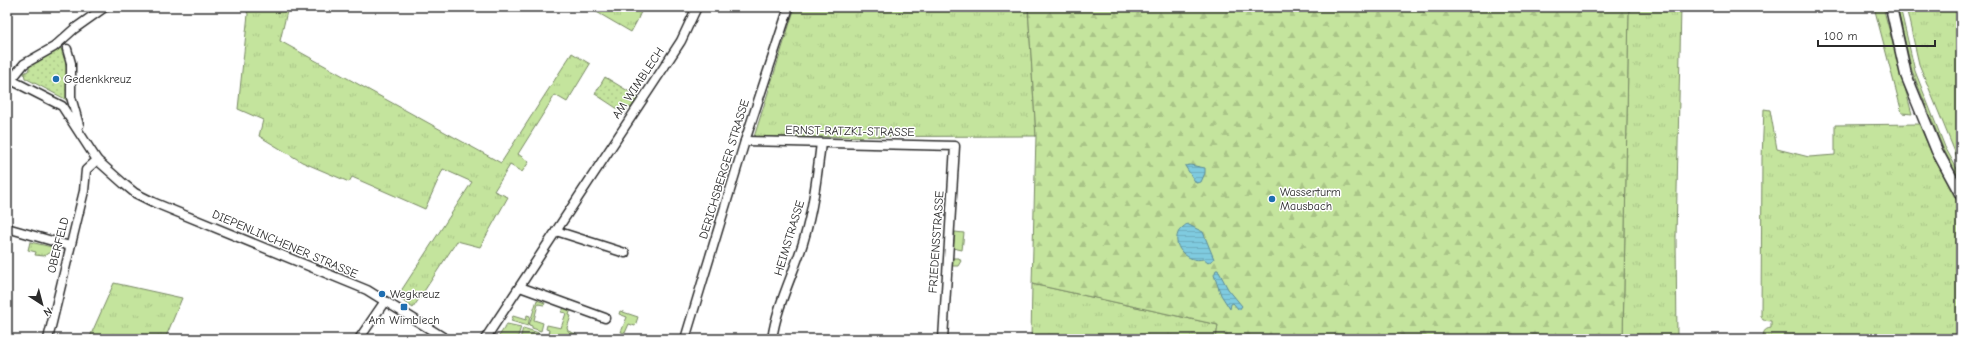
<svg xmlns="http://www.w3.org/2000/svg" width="1968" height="346" font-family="'Comic Neue',sans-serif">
<defs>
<pattern id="grass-tufts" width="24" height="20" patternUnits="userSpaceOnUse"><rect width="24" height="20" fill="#c4e49d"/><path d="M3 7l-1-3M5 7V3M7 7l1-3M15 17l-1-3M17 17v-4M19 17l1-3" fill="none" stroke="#a9c487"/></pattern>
<pattern id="forest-firs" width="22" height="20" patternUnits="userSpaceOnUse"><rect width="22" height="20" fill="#c4e49d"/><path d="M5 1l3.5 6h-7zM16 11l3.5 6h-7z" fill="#a9c487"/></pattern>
<pattern id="park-dots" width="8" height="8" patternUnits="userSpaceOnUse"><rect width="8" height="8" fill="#c4e49d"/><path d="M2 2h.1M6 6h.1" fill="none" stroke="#a9c487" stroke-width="1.8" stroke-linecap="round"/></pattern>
<pattern id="water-rules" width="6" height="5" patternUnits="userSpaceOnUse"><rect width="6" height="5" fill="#7fcbdf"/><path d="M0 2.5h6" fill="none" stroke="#6eaec0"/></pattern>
</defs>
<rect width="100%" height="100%" fill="#fff"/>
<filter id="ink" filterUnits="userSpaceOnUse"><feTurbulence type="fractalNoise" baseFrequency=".025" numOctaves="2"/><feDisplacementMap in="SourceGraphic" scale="8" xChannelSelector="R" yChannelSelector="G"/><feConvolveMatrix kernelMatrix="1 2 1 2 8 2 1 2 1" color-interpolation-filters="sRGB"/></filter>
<g filter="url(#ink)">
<g fill="url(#grass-tufts)" stroke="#788864">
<polygon points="245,7 288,7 280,41 501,163 572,53 590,64 567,102 555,95 518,154 529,162 522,172 510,165 494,191 508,197 480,247 457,241 413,308 397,297 472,182 443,169 425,209 352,177 349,182 302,162 259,136 263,120 238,109 248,14"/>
<polygon points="588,7 643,7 637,21 631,32"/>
<polygon points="795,7 1028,7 1036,136 754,137"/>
<polygon points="1629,7 1681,7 1676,237 1677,339 1623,339"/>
<polygon points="1874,7 1883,7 1912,114 1902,113"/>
<polygon points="1897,7 1900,7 1915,71 1945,147 1961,176 1961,182 1943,148 1912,71"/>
<polygon points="1906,7 1961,7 1961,167 1919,64"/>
<path d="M1764 109 1770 110 1777 149 1809 157 1835 155V125L1919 124 1932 154 1961 209V339H1763C1763 332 1764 329 1771 328V321L1763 320 1761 316 1762 158Z"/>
<polygon points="955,232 964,233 962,250 953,248"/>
<polygon points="30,242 52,247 53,250 44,256 35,255 36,252 28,250"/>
<polygon points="952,258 959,258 961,261 958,266 951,266"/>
<polygon points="114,283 182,298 165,339 89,339"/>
<polygon points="1032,284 1218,325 1216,339 1031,339"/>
</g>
<polygon fill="url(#forest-firs)" stroke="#788864" points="1028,7 1629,7 1623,339 1216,339 1218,325 1032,284 1036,136"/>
<g fill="url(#park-dots)" stroke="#788864">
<polygon points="61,48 67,68 67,100 25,78 24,73 28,71 30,66"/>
<polygon points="605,77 638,97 631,108 628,107 624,113 595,94"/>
</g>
<g fill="#c4e49d" stroke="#788864">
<polygon points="537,300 545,303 544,305 538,304 534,320 543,323 541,331 532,328 532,326 529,325"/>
<polygon points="565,307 571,309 569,315 571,316 567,328 568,331 576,334 574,339 560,339 561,338 548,333 549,330 546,329 547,325 561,328 566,313 561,312"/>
<polygon points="620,311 638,317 635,326 629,324 625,333 621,332 627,317 619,314"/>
<polygon points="527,315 530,316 528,326 511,321 513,316 526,320"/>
<polygon points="507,324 521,327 517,339 497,339"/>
<polygon points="523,328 539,333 537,339 520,339"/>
</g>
<g fill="url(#water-rules)" stroke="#5d8b97">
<polygon points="1190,165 1205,168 1205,173 1201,182 1196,183 1185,166"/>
<path d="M1187 224 1203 232 1214 259 1208 263 1203 259C1189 263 1172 248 1178 233 1179 230 1184 226 1187 224Z"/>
<polygon points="1216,270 1218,270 1228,289 1242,306 1239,310 1233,303 1231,304 1230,309 1221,295 1214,275"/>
</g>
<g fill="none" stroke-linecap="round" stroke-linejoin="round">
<defs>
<g id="minor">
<polyline points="67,49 71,63 71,97 79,125"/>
<polyline points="7,78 62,106 97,160 124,184 135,193 155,203 367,290 446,339"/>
<polyline points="11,80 24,64 54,47 74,29 105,7"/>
<polyline points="745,141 955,146 943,339"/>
<polyline points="7,228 70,246"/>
<polyline points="556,231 625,253"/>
<polyline points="520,287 605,318"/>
<polyline points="48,339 84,191 86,170 97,160"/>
<polyline points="359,339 385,301"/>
<polyline points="485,339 668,61 681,41 697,7"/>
<polyline points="685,339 745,141 789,7"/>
<path d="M772 339C777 305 793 275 803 243 813 210 817 177 821 143"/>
</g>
<polyline id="major" points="1891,7 1906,75 1937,151 1961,195"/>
</defs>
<use href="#minor" stroke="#2b2b2b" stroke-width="11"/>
<use href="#major" stroke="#2b2b2b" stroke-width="13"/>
<use href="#minor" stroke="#fff" stroke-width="8"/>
<use href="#major" stroke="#fff" stroke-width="10"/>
</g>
</g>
<g fill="#1f6fb2" stroke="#fff" stroke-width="1.5">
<circle cx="56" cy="79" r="4"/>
<circle cx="1272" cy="199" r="4"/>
<circle cx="382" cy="294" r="4"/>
<rect x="400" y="303" width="8" height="8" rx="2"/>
</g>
<g text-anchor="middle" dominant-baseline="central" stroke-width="3" stroke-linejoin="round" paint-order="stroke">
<g font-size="12" fill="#2b2b2b" stroke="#fff" text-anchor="start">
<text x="64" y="79">Gedenkkreuz</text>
<text x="1280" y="192">Wasserturm<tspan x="1280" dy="14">Mausbach</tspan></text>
<text x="390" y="294">Wegkreuz</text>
<text x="404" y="320" text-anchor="middle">Am Wimblech</text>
</g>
<g font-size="12" fill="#2b2b2b" stroke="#fff">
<text transform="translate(638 83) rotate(-56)">AM WIMBLECH</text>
<text transform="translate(850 131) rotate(1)">ERNST-RATZKI-STRASSE</text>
<text transform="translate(724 169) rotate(-73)">DERICHSBERGER STRASSE</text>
<text transform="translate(789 238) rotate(-73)">HEIMSTRASSE</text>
<text transform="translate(936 242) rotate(-86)">FRIEDENSSTRASSE</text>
<text transform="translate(285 244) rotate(23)">DIEPENLINCHENER STRASSE</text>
<text transform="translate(58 245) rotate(-76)">OBERFELD</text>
</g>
</g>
<rect width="1968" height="346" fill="none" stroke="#fff" stroke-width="24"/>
<rect x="12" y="12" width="1944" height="322" fill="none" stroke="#2b2b2b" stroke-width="1.5" filter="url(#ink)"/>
<g transform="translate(42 304) rotate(144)" stroke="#ffffff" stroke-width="3" paint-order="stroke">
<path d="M0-3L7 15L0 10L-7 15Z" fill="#2b2b2b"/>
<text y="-6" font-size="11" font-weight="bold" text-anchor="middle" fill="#2b2b2b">N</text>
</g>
<path d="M1818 40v6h117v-6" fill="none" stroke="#2b2b2b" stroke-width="2"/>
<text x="1824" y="40" font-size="12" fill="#2b2b2b" stroke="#ffffff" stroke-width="3" paint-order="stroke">100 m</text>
</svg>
